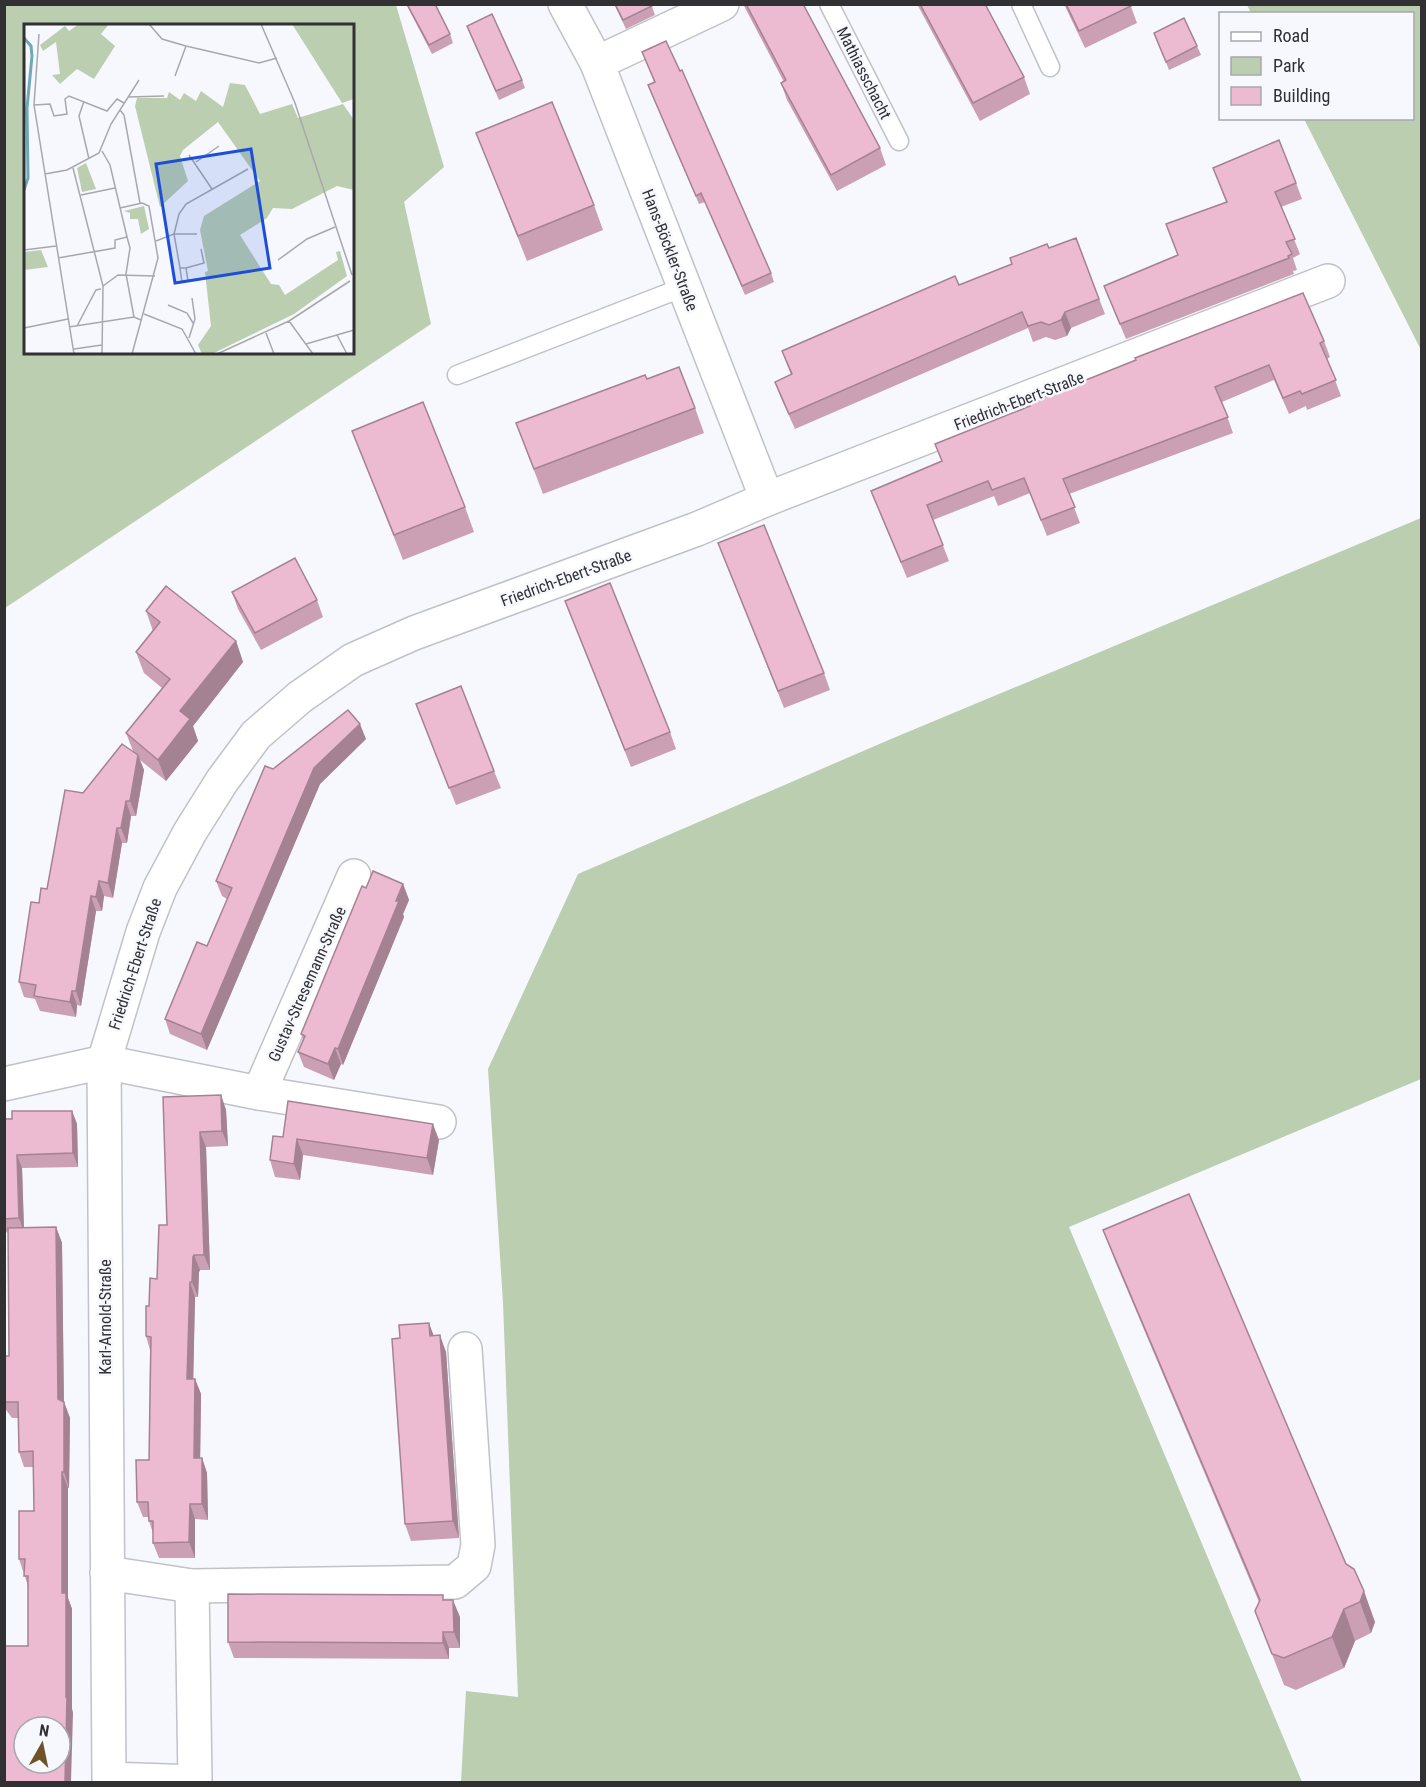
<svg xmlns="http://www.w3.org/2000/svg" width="1426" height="1787" font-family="'Roboto Condensed',sans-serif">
<rect width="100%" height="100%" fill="#f6f8fe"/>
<g fill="#bbceaf" fill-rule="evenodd">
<path d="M5 4 396 5 444 167 404 202 431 324 5 608ZM26 26H352V352H26Z"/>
<polygon points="1247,5 1421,5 1421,350 1304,119 1412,118 1412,14 1251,13"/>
<polygon points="1421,518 1421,1079 1069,1227 1302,1782 461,1782 466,1691 518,1697 503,1303 488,1069 578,874 891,739"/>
</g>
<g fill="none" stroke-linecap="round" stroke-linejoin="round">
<defs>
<g id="lane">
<polyline points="829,4 899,141"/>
<polyline points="1021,4 1050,67"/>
<polyline points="457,375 684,287"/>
</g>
<g id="street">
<polyline points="565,4 597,63 767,499"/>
<polyline points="597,63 722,4"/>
<polyline points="4,1084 104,1062 143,932 160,888 190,832 222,781 256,735 300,697 353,660 414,633 697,529 767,499 1328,281"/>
<polyline points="259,1093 354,876"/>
<polyline points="107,1573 192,1586 195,1782 109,1779 104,1062 259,1093 439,1122"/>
<polyline points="192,1586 455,1582 474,1566 478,1545 465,1349"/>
</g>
</defs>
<use href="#lane" stroke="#c0c2c8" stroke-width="21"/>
<use href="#street" stroke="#c0c2c8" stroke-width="36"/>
<use href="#lane" stroke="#fff" stroke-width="18"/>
<use href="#street" stroke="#fff" stroke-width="33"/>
</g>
<g fill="#cba0b4">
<polygon points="406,4 435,4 450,34 453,43 432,54"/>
<polygon points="614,4 651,4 655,15 626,29"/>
<polygon points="743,4 803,4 880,148 886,165 837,191 787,100 781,83 784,82"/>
<polygon points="917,4 985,4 1024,77 1030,94 980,121"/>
<polygon points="1064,4 1130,4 1137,23 1085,48"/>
<polygon points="467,26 522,80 525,88 499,100"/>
<polygon points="1154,33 1197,46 1201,55 1169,70"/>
<polygon points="642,52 771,273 774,282 745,295 705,202 699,204 651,93 648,85 654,82"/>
<polygon points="476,133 594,205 603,230 527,261 486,158"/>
<polygon points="1213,168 1296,183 1302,199 1281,207 1300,254 1293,258 1297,270 1293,271 1294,274 1126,339 1104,286 1177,255 1226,202"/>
<polygon points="1076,238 1105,314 1071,328 1067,336 1055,340 1046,337 1033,342 1028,328 795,429 781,398 775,382 791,375 782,351 959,285"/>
<polygon points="1324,341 1330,357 1327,359 1341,396 1307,410 1306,406 1289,414 1274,380 1222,402 1233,433 1069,494 1080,523 1047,536 1030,493 998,506 994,496 933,520 949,561 907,578 871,491 942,461 935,444"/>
<polygon points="695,408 704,433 543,494 516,423"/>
<polygon points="352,431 465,507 474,532 403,560"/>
<polygon points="718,543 824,673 830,690 784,708"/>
<polygon points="232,592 317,600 323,617 261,650 238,609"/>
<polygon points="565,601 670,732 676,749 631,767"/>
<polygon points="146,611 236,641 243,662 193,726 198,741 166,781 140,760 144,770 136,816 131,816 127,843 122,843 113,898 104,896 102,911 96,911 81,1006 77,1005 76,1017 40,1011 35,999 24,997 19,982 39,903 133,751 126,733 162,688 144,673 136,652 153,631"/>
<polygon points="416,704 494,771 501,788 456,805"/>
<polygon points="366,739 320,784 207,1050 170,1034 165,1019 207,946 227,899 222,896 216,881 273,769"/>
<polygon points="403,884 409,900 403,914 404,917 343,1065 341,1064 334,1080 304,1067 298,1052 303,1039 301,1034 366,888"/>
<polygon points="221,1095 226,1110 228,1146 206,1147 210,1270 200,1270 199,1272 198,1297 195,1297 193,1379 195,1379 201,1394 200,1458 202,1458 207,1473 208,1520 195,1519 195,1558 159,1558 153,1543 153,1533 149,1521 149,1517 143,1517 137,1502 149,1460 150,1350 146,1336 149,1306 157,1279 167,1225 163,1097"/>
<polygon points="72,1111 77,1124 78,1167 22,1168 24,1227 56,1227 62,1243 64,1402 70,1418 69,1488 68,1488 68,1598 72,1609 72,1709 73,1713 28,1646 28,1586 19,1559 34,1511 33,1467 24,1467 19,1452 18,1418 12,1418 4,1407 4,1356 9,1356 8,1232 4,1233 4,1119"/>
<polygon points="283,1137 439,1140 433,1175 303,1155 300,1180 275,1177 270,1160"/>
<polygon points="1103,1230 1346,1564 1375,1622 1371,1633 1355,1641 1344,1668 1296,1690 1284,1685 1255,1611 1259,1602 1115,1261"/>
<polygon points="434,1336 446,1352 459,1538 411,1541 405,1524"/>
<polygon points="445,1600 460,1617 460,1648 449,1648 449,1659 234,1658 228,1642"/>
</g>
<g fill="#a58292">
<polygon points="1065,312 1071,328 1067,336 1061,320"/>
<polygon points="236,641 243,662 193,726 198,741 166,781 158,760 180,711"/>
<polygon points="360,724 366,739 320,784 207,1050 201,1034 314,768"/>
<polygon points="138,755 144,770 136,816 130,801"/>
<polygon points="126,801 131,816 127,843 121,828"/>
<polygon points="117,828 122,843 113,898 108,883"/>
<polygon points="99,881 104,896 102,911 96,897"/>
<polygon points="403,884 409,900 403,914 404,917 343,1065 338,1049"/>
<polygon points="91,896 96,911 81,1006 76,991"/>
<polygon points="72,991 77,1005 76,1017 70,1002"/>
<polygon points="335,1048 341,1064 334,1080 328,1064"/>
<polygon points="221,1095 226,1110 228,1146 222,1131"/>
<polygon points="72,1111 77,1124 78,1167 73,1153"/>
<polygon points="433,1124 439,1140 433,1175 427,1158"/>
<polygon points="200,1132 206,1147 210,1270 204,1255"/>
<polygon points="297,1139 303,1155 300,1180 294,1164"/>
<polygon points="17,1155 22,1168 24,1232 19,1218"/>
<polygon points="56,1227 62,1243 64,1415 58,1399"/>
<polygon points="194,1255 200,1270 199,1272 198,1297 192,1282 193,1257"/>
<polygon points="190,1282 195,1297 193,1394 187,1379"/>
<polygon points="429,1323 435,1339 430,1336"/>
<polygon points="440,1335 446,1352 459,1538 453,1521"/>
<polygon points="195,1379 201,1394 200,1473 194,1458"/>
<polygon points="64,1402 70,1418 69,1488 64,1472"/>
<polygon points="202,1458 207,1473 208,1520 202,1504"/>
<polygon points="62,1472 68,1488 68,1598 72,1609 72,1709 73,1713 71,1782 65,1782 66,1697 62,1593"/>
<polygon points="190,1504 195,1519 195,1558 189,1542"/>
<polygon points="1364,1591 1375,1622 1371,1633 1360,1602"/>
<polygon points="453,1600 460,1617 460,1648 454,1632"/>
<polygon points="1344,1609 1355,1641 1344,1668 1332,1637"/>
<polygon points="443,1632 449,1648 449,1659 443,1643"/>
</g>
<g fill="#ecbad1" stroke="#a58292" stroke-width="1.5" fill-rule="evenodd">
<polygon points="407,4 435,4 450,34 429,45"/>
<polygon points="615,4 651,4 652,6 623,20"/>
<polygon points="746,4 803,4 880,148 831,175 781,83 786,80"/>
<polygon points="920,4 985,4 1024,77 973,103"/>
<polygon points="1066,4 1130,4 1131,6 1079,31"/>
<polygon points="492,14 522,80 496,91 467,26"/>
<polygon points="1184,18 1197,46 1166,62 1154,33"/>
<polygon points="666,41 680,71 682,70 771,273 742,286 701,193 696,196 648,85 655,82 642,52"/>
<polygon points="552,102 594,205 518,236 476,133"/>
<polygon points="1279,140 1296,183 1275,192 1295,239 1286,242 1292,254 1288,256 1289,258 1120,324 1104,286 1178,255 1166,224 1227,202 1213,168"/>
<polygon points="1076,238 1099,299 1065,312 1061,320 1049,325 1041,322 1028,326 1022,312 789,414 775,382 792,374 782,351 955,276 959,285 1012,264 1010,258 1047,244 1049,248"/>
<polygon points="1303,293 1324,341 1320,343 1336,380 1302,394 1300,391 1283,398 1269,365 1215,387 1228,417 1063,479 1075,507 1041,520 1024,478 992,490 988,481 927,505 943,545 901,562 871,491 942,461 935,444 1030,406 1028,403 1136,360 1135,358"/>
<polygon points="679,367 695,408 534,469 516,423 645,375 647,379"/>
<polygon points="423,402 465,507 394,535 352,431"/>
<polygon points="764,525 824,673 778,691 718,543"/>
<polygon points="295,558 317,600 255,633 232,592"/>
<polygon points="610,583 670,732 625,750 565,601"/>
<polygon points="166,586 236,641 180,711 190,719 158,760 126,733 170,679 136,652 160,622 146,611"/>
<polygon points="461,686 494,771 449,788 416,704"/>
<polygon points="348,710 360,724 314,768 201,1034 165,1019 197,942 207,946 232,888 216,881 265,766 273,769"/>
<polygon points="122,744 138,755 130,801 126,801 121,828 117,828 108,883 99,881 96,897 91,896 76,991 72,991 70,1002 34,996 36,985 19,982 31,902 39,903 41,888 47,889 65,790 83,793"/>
<polygon points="373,871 403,884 396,901 399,901 338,1049 335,1048 328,1064 298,1052 305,1036 301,1034 362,886 366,888"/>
<polygon points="221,1095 222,1131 200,1132 204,1255 194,1255 193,1257 192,1282 190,1282 187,1379 195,1379 194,1458 202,1458 202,1504 190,1504 189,1542 153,1543 153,1521 149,1521 148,1502 137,1502 136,1460 149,1460 151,1337 146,1336 146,1306 149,1306 150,1278 157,1279 159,1225 167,1225 163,1097"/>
<polygon points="288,1101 433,1124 427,1158 297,1139 294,1164 270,1160 273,1136 283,1137"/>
<polygon points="12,1111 72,1111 73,1153 17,1155 19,1218 4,1219 4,1119 12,1119"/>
<polygon points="1189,1194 1346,1564 1354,1569 1364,1591 1360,1602 1344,1609 1332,1637 1284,1658 1272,1654 1255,1611 1260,1600 1103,1230"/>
<path d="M56 1227 58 1399 64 1402V1472H62V1593H66V1697H67L65 1782H4V1646H28V1576H24L25 1559H19V1511H34L33 1451 19 1452 18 1402H6L4 1400V1356H9L8 1228ZM24 1727H60V1763H24Z"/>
<polygon points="429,1323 430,1336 440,1335 453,1521 405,1524 392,1339 400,1338 399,1325"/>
<polygon points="228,1594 443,1595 443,1600 453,1600 454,1632 443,1632 443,1643 228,1642"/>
</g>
<g text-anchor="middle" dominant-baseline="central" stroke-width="5" stroke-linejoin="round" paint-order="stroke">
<g font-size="16" fill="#313134" stroke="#f6f8fe">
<text transform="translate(864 73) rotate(63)">Mathiasschacht</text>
<text transform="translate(670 250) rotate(69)">Hans-Böckler-Straße</text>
<text transform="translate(1019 401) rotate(-21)">Friedrich-Ebert-Straße</text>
<text transform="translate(566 578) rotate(-20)">Friedrich-Ebert-Straße</text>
<text transform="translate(135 964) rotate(-72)">Friedrich-Ebert-Straße</text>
<text transform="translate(307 984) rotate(-66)">Gustav-Stresemann-Straße</text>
<text transform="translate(105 1317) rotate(-90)">Karl-Arnold-Straße</text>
</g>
</g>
<g transform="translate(24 24)">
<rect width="330" height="330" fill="#f6f8fe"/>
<path d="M55 0H85L77 10 91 22 70 55 53 45 36 60 28 51 36 50 32 18 19 27 16 21 41 2 45 7ZM268 0H330V75L318 79ZM206 59 221 61 236 90 268 80 274 94 319 80 330 96V166L313 162 268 185 249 184 243 194 216 211 247 260 255 261 261 271 314 236 312 228 316 227 323 252 270 290 188 330H178L174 321 187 302 181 248 184 247 176 206 180 192 236 157 194 98 159 126 156 132 164 157 136 183 111 82 113 74H143L145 68 156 76 160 69 172 77 177 67 199 83ZM62 139 72 165 58 168 53 144ZM120 182 125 205 117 210 114 195H106V189L100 187ZM17 226 24 243 0 246V228Z" fill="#bbceaf"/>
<path fill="none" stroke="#6fa9b8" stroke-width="3" d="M0 14 7 22 8 32 3 84 4 154 0 166"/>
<path fill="none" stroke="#a7a8ad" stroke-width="1.5" d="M125 0 138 15 162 22 235 39 253 34M237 0 271 79 328 251M15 10 10 81 50 330M151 52 162 22M105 73 140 72M60 77 55 92 65 135M10 81 26 80 30 92 43 90 41 75 45 72 83 87 93 75 100 79M96 86 100 91 116 179M165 131 188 165M172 138 195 122M49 144 79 262 78 330M21 150 43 146 75 129 87 100 115 56M57 171 91 164M96 184 118 179 125 182 134 234 108 330M103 213 106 224 102 250 110 293M132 217 150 210 155 190 162 180 224 145M0 226 32 222M34 234 91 224V216L103 213 86 141 78 127M254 236 283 215 311 203M156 244H162L164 257 158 258 156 244 150 210H173M162 244 180 239 177 225M79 262 94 251 131 252M144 281 163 289 169 299M120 290 158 305 172 330M265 297 289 330M53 302 72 266 77 265M45 303 110 293 117 296M0 304 44 295M242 309 250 330M313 311 323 330M165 314 171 295 168 274M282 320 330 306M50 325 78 321M193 330 265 297 326 257"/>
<path fill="#1d4ed8" fill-opacity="0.15" stroke="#1d4ed8" stroke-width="3" d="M227 125 246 244 151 259 132 140Z"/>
<rect width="330" height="330" fill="none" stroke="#313134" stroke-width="3"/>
</g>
<rect width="1426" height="1787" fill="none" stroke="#313134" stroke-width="12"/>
<rect x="1219" y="12" width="195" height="108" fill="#f6f8fe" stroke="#a7a8ad" stroke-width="1.5"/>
<rect x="1231" y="32" width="30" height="9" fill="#ffffff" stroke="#a7a8ad" stroke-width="1.5"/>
<text x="1273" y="42" font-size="18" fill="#313134">Road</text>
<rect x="1231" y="57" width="30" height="18" fill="#bbceaf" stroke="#a7a8ad" stroke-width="1.5"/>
<text x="1273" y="72" font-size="18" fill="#313134">Park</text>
<rect x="1231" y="87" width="30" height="18" fill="#ecbad1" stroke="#a7a8ad" stroke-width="1.5"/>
<text x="1273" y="102" font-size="18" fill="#313134">Building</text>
<g transform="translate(42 1745) rotate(9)"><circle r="28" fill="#f6f8fe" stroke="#a7a8ad" stroke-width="1.5"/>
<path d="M0-4.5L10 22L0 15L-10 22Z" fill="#6f5226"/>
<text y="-9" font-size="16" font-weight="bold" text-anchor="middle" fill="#313134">N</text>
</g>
</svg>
